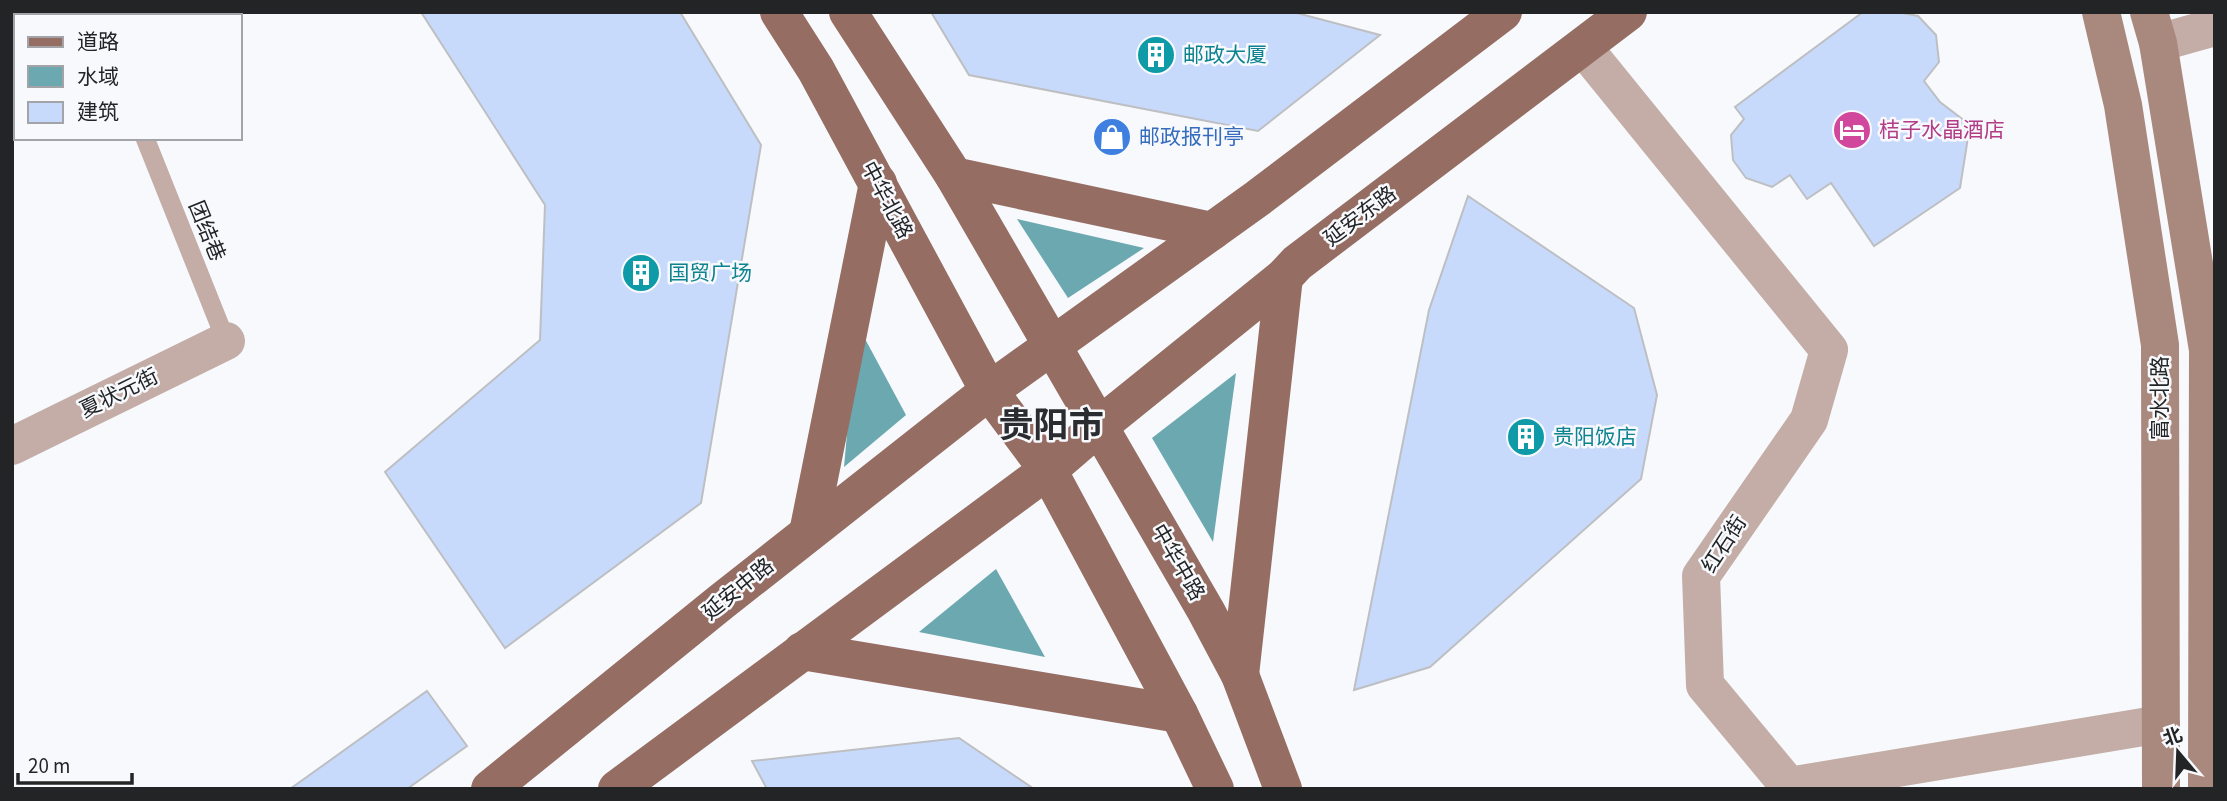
<svg xmlns="http://www.w3.org/2000/svg" width="2227" height="801" font-family="'Source Sans 3','Noto Sans SC',sans-serif">
<rect width="100%" height="100%" fill="#f7f9fd"/>
<g fill="#6ba8af">
<polygon points="1017,219 1144,248 1068,298"/>
<polygon points="857,324 906,415 844,467"/>
<polygon points="1236,373 1213,542 1152,438"/>
<polygon points="996,569 1045,657 919,632"/>
</g>
<g fill="#c8dafc" stroke="#bdbfc2" stroke-width="2">
<polygon points="421,12 680,12 761,145 701,503 505,648 385,472 540,340 545,205"/>
<polygon points="931,12 1293,12 1380,35 1258,131 969,75"/>
<polygon points="1863,12 1897,12 1918,16 1936,35 1939,62 1924,81 1940,102 1970,125 1960,188 1874,246 1831,183 1807,199 1790,175 1772,187 1746,178 1733,160 1731,135 1744,119 1735,107"/>
<polygon points="1468,196 1634,308 1657,395 1641,479 1430,667 1354,690 1429,310"/>
<polygon points="427,691 467,746 407,789 290,789"/>
<polygon points="959,738 1034,789 767,789 752,761"/>
</g>
<g fill="none" stroke-linecap="round" stroke-linejoin="round">
<g stroke="#c4ada6" stroke-width="19">
<polyline points="94,12 96,16"/>
<polyline points="145,138 226,341"/>
</g>
<g stroke="#c4ada6" stroke-width="38">
<polyline points="2158,43 2215,27"/>
<polyline points="1583,47 1829,350 1809,420 1701,576 1705,685 1789,786 2161,724"/>
<polyline points="12,446 226,341"/>
</g>
<g stroke="#a9887e" stroke-width="38">
<polyline points="2101,12 2123,105 2160,345 2161,789"/>
<polyline points="2149,12 2158,43 2208,350 2207,789"/>
</g>
<g stroke="#956d62" stroke-width="38">
<polyline points="779,12 816,70 989,391 1048,470 1179,714 1215,789"/>
<polyline points="848,12 954,176 1206,611 1240,675 1283,789"/>
<polyline points="954,176 1212,231"/>
<polyline points="808,533 878,183"/>
<polyline points="802,651 1179,714"/>
<polyline points="1240,675 1284,277"/>
<polyline points="490,789 721,602 989,391 1258,198 1503,12"/>
<polyline points="617,789 1048,470 1098,427 1284,277 1297,263 1628,12"/>
</g>
</g>
<defs>
<symbol id="building-disc" viewBox="-11 -11 22 22"><circle r="9.5" fill="#0f9aa8" stroke="#f7f9fd"/><path d="M-4-6H4V6H1V3H-1V6H-4ZM-2.5-4.3h1.7v1.8h-1.7ZM.8-4.3h1.7v1.8H.8ZM-2.5-1h1.7V.8h-1.7ZM.8-1h1.7V.8H.8Z" fill="#fff"/></symbol>
<symbol id="hotel-disc" viewBox="-11 -11 22 22"><circle r="9.5" fill="#d1479c" stroke="#f7f9fd"/><path d="M-6-4.5h1.5V1H6V5H4.5V3h-9V5H-6ZM-4 0a1.8 1.8 0 1 1 3.6 0ZM.5 0V-2.5h3Q6-2.5 6 0Z" fill="#fff"/></symbol>
<symbol id="shop-disc" viewBox="-11 -11 22 22"><circle r="9.5" fill="#3f7fe0" stroke="#f7f9fd"/><path d="M-5-2.5h2.3a2.7 3.5 0 0 1 5.4 0H5L5.5 6h-11ZM-1.5-2.5h3a1.5 2.3 0 0 0-3 0Z" fill="#fff"/></symbol>
</defs>
<g fill-rule="evenodd">
<use href="#building-disc" x="1134" y="33" width="44" height="44"/>
<use href="#hotel-disc" x="1830" y="108" width="44" height="44"/>
<use href="#shop-disc" x="1090" y="115" width="44" height="44"/>
<use href="#building-disc" x="619" y="251" width="44" height="44"/>
<use href="#building-disc" x="1504" y="415" width="44" height="44"/>
</g>
<g text-anchor="middle" dominant-baseline="central" stroke-width="5" stroke-linejoin="round" paint-order="stroke">
<g font-size="21" fill="#0d838f" stroke="#f7f9fd" text-anchor="start">
<text x="1183" y="55">邮政大厦</text>
<text x="668" y="273">国贸广场</text>
<text x="1553" y="437">贵阳饭店</text>
</g>
<g font-size="21" fill="#b23c85" stroke="#f7f9fd" text-anchor="start">
<text x="1879" y="130">桔子水晶酒店</text>
</g>
<g font-size="21" fill="#366cbe" stroke="#f7f9fd" text-anchor="start">
<text x="1139" y="137">邮政报刊亭</text>
</g>
<g font-size="21" fill="#232425" stroke="#f7f9fd">
<text transform="translate(887 200) rotate(62)">中华北路</text>
<text transform="translate(1360 216) rotate(-37)">延安东路</text>
<text transform="translate(207 231) rotate(68)">团结巷</text>
<text transform="translate(119 393) rotate(-26)">夏状元街</text>
<text transform="translate(2160 398) rotate(-90)">富水北路</text>
<text transform="translate(1724 544) rotate(-57)">红石街</text>
<text transform="translate(1178 562) rotate(60)">中华中路</text>
<text transform="translate(738 589) rotate(-39)">延安中路</text>
</g>
<g font-size="35" font-weight="bold" fill="#2a2c2f" stroke="#f7f9fd">
<text x="1051" y="426">贵阳市</text>
</g>
</g>
<rect width="2227" height="801" fill="none" stroke="#232425" stroke-width="28"/>
<rect x="14" y="14" width="228" height="126" fill="#f7f9fd" stroke="#a2a4a7" stroke-width="2"/>
<rect x="28" y="37" width="35" height="10" fill="#956d62" stroke="#a2a4a7" stroke-width="2"/>
<text x="77" y="49" font-size="21" fill="#232425">道路</text>
<rect x="28" y="66" width="35" height="21" fill="#6ba8af" stroke="#a2a4a7" stroke-width="2"/>
<text x="77" y="84" font-size="21" fill="#232425">水域</text>
<rect x="28" y="102" width="35" height="21" fill="#c8dafc" stroke="#a2a4a7" stroke-width="2"/>
<text x="77" y="119" font-size="21" fill="#232425">建筑</text>
<g transform="translate(2178 752) rotate(341)" stroke="#f7f9fd" stroke-width="5" paint-order="stroke">
<path d="M0-5L12 26L0 18L-12 26Z" fill="#232425"/>
<text y="-10" font-size="19" font-weight="bold" text-anchor="middle" fill="#232425">北</text>
</g>
<path d="M18 773v10h114v-10" fill="none" stroke="#232425" stroke-width="3.5"/>
<text x="28" y="773" font-size="21" fill="#232425" stroke="#f7f9fd" stroke-width="5" paint-order="stroke">20 m</text>
</svg>
